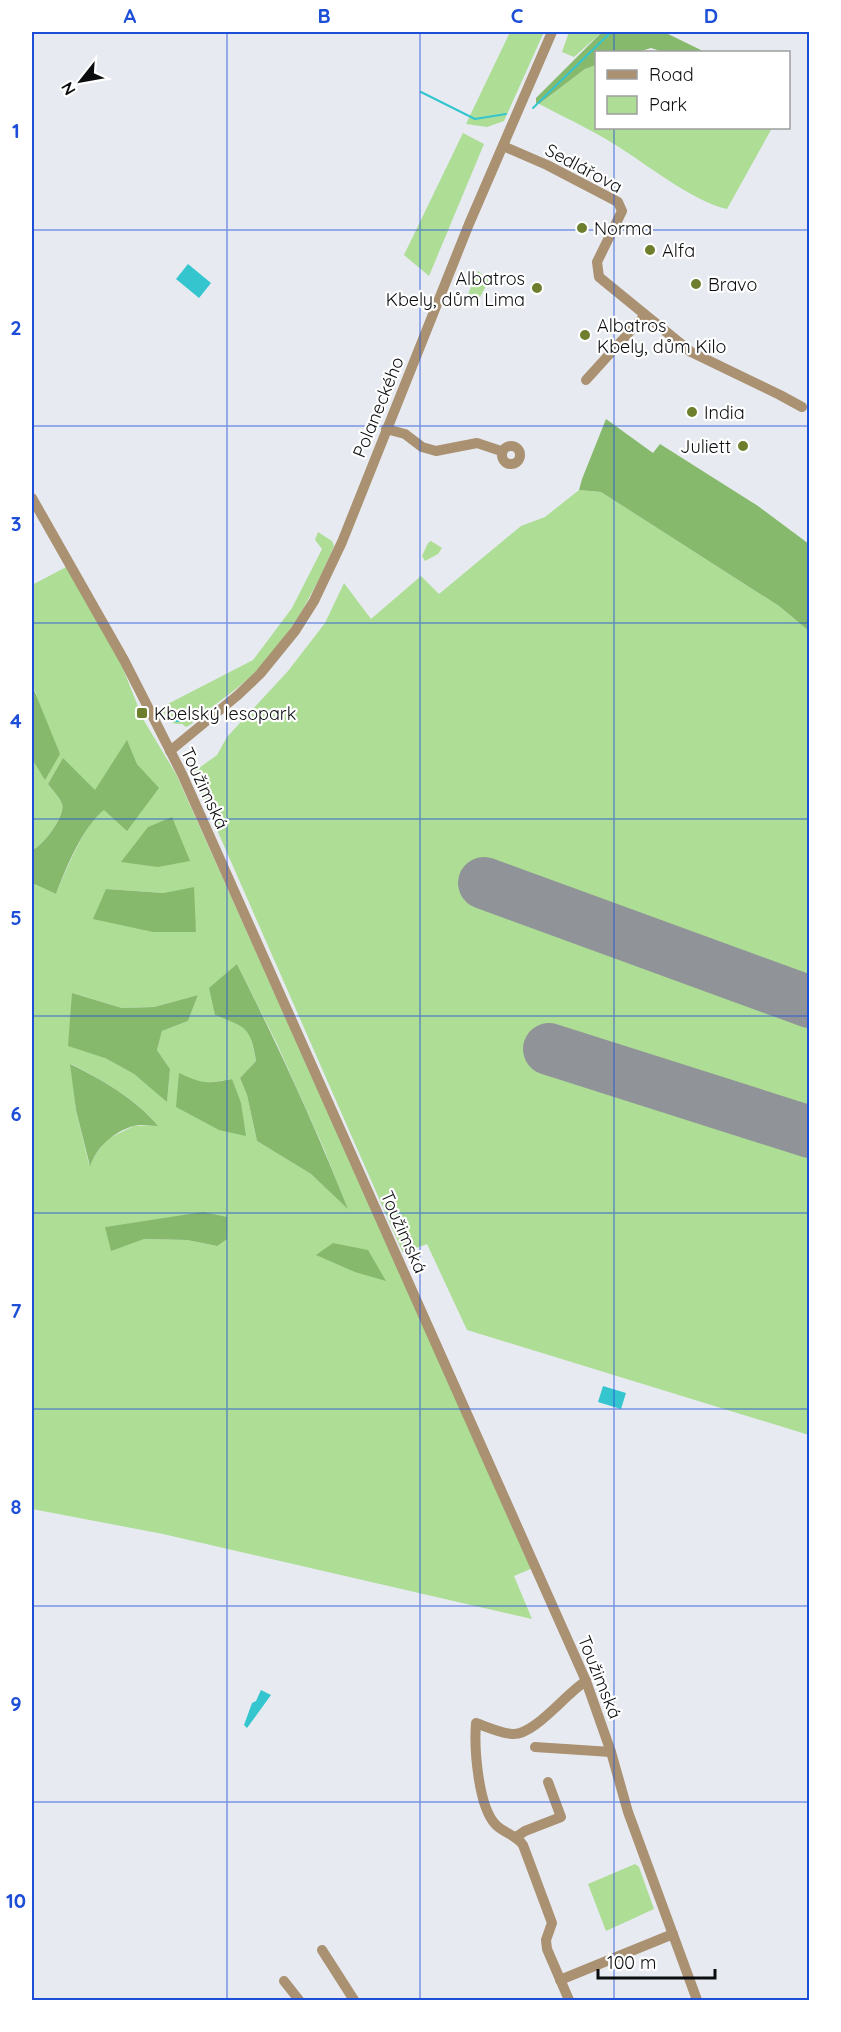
<svg xmlns="http://www.w3.org/2000/svg" width="841" height="2032" font-family="Quicksand,sans-serif">
<rect width="100%" height="100%" fill="#e7ebf1"/>
<g fill="#aedd96" fill-rule="evenodd">
<polygon points="510,32 544,32 504,121 487,127 466,124"/>
<polygon points="569,32 602,32 574,57 562,52"/>
<path d="M596 65V128H772L727 209C692 201 645 163 614 144 590 129 564 117 539 104L585 69Z"/>
<polygon points="463,133 484,144 429,276 404,255"/>
<polygon points="478,271 489,280 478,301 473,302 468,294"/>
<polygon points="579,490 601,492 779,606 809,631 809,1435 467,1330 427,1244 403,1253 192,773 217,755 227,737 288,671 325,623 344,583 371,619 421,576 439,594 521,526 545,517"/>
<path d="M318 532 332 541 334 546C314 593 289 639 252 675 233 693 210 707 190 725L186 727 182 724C169 725 167 718 160 708L253 660 292 608 322 549 315 540Z"/>
<polygon points="431,541 442,548 438,554 425,561 422,556 428,543"/>
<path d="M66 567 120 661 143 719 176 774 533 1568 514 1576 532 1619 163 1534 32 1509V883L56 894C64 874 85 824 101 812 115 801 142 795 158 788L137 764 127 741 95 791 63 759 48 784C52 790 60 797 62 804 66 816 42 847 32 850V759L45 779 36 693 32 685V585ZM107 889 164 893 195 923 196 932ZM237 964 277 1044 324 1149 347 1207 311 1174 257 1141 247 1095 240 1078 256 1061 249 1030 243 1026 215 1015ZM72 993 122 1008 154 1007 198 995 188 1021 162 1031 157 1050 170 1069 167 1101 134 1074 105 1058ZM71 1064C101 1079 136 1099 157 1125L134 1126 107 1139 89 1164 76 1110ZM232 1079 195 1116 176 1106 198 1082 207 1083ZM156 1220 217 1246 187 1240 144 1239 105 1227Z"/>
<polygon points="635,1864 639,1867 654,1909 606,1931 588,1884"/>
</g>
<g fill="#87b96d">
<polygon points="602,32 664,32 705,52 663,52 651,48 638,52 596,52 596,65 585,69 539,104 536,103 536,98"/>
<polygon points="606,419 653,453 660,444 758,506 809,544 809,631 779,606 601,492 579,490 582,479"/>
<polygon points="32,685 60,754 45,780 32,759"/>
<path d="M127 740 137 764 159 788 127 831 104 810C83 826 65 870 56 894L32 883V850C42 847 66 816 62 804 60 797 52 790 48 784L63 758 95 790Z"/>
<polygon points="172,817 190,861 158,867 121,862 148,827"/>
<polygon points="194,887 196,932 153,932 93,919 106,889 164,893"/>
<path d="M237 964C277 1044 315 1125 348 1209L311 1174 257 1141 247 1095 240 1078 256 1061C250 1026 247 1028 215 1015L209 988Z"/>
<polygon points="72,993 122,1008 154,1007 198,995 188,1021 162,1031 157,1050 170,1069 167,1102 134,1074 105,1058 68,1046"/>
<path d="M70 1064C101 1079 136 1099 158 1126 151 1126 141 1124 134 1126 114 1131 97 1147 90 1166L76 1110Z"/>
<path d="M179 1073C203 1084 206 1084 232 1079L241 1103 246 1136 219 1130 176 1107Z"/>
<polygon points="203,1212 227,1217 227,1239 217,1246 187,1240 144,1239 111,1251 105,1227"/>
<polygon points="333,1243 368,1250 386,1281 355,1272 316,1255"/>
</g>
<g fill="#35c5ce">
<polygon points="188,264 211,283 199,298 176,279"/>
<polygon points="603,1386 626,1393 621,1409 598,1402"/>
<polygon points="261,1690 271,1695 247,1728 244,1725 252,1703 256,1701"/>
</g>
<g fill="none" stroke-linecap="round" stroke-linejoin="round">
<g stroke="#35c5ce" stroke-width="2">
<polyline points="421,92 475,119 506,114"/>
<polyline points="533,108 611,32"/>
<path d="M170 720C183 723 189 719 199 711"/>
</g>
<g stroke="#909498" stroke-width="52">
<polyline points="484,883 810,1002"/>
<polyline points="549,1049 810,1132"/>
</g>
<g stroke="#aa9172" stroke-width="10">
<polyline points="503,146 547,165 618,202 622,211 597,262 599,277 691,352 780,395 802,407"/>
<polyline points="586,380 645,315"/>
<polyline points="386,429 405,434 422,447 436,451 477,443 501,451"/>
<circle cx="511" cy="455" r="9"/>
<polyline points="32,498 124,660 182,774 586,1681 611,1752 628,1812 697,2000"/>
<polyline points="170,751 238,695 260,674 295,631 314,601 342,542 469,224 552,32"/>
<polyline points="535,1747 611,1752"/>
<polyline points="516,1837 525,1831 561,1817 548,1782"/>
<polyline points="322,1950 354,2000"/>
<polyline points="560,1980 673,1934"/>
<polyline points="284,1981 299,2000"/>
<path d="M569 2000 547 1949 546 1940 552 1923 523 1845C516 1835 504 1833 496 1825 478 1807 474 1748 476 1723 487 1727 500 1733 512 1734 534 1736 565 1694 586 1681"/>
</g>
</g>
<path fill="none" stroke="#1d4ed8" stroke-width="1.5" stroke-opacity="0.55" d="M227 32V2000M420 32V2000M614 32V52M614 128V2000M32 230H810M32 426H810M32 623H810M32 819H810M32 1016H810M32 1213H810M32 1409H810M32 1606H810M32 1802H810"/>
<g fill="#6d7e2d" stroke="#fff" stroke-width="2">
<circle cx="582" cy="228" r="6"/>
<circle cx="650" cy="250" r="6"/>
<circle cx="696" cy="284" r="6"/>
<circle cx="537" cy="288" r="6"/>
<circle cx="585" cy="335" r="6"/>
<circle cx="692" cy="412" r="6"/>
<circle cx="743" cy="446" r="6"/>
<rect x="136" y="707" width="12" height="12" rx="3"/>
</g>
<g text-anchor="middle" dominant-baseline="central" stroke-width="4.5" stroke-linejoin="round" paint-order="stroke">
<g font-size="18" fill="#0c0d0f" stroke="#fff">
<text transform="translate(584 168) rotate(28)">Sedlářova</text>
<text transform="translate(378 407) rotate(-68)">Polaneckého</text>
<text transform="translate(205 788) rotate(65)">Toužimská</text>
<text transform="translate(404 1232) rotate(66)">Toužimská</text>
<text transform="translate(600 1677) rotate(68)">Toužimská</text>
</g>
<g font-size="18" fill="#0c0d0f" stroke="#fff" text-anchor="start">
<text x="594" y="228">Norma</text>
<text x="662" y="250">Alfa</text>
<text x="525" y="278" text-anchor="end">Albatros<tspan x="525" dy="21">Kbely, dům Lima</tspan></text>
<text x="708" y="284">Bravo</text>
<text x="597" y="325">Albatros<tspan x="597" dy="21">Kbely, dům Kilo</tspan></text>
<text x="704" y="412">India</text>
<text x="731" y="446" text-anchor="end">Juliett</text>
<text x="154" y="713">Kbelský lesopark</text>
</g>
</g>
<rect width="841" height="2032" fill="none" stroke="#ffffff" stroke-width="66"/>
<rect x="595" y="51" width="195" height="78" fill="#ffffff" stroke="#9e9e9f" stroke-width="1.5"/>
<rect x="607" y="70" width="30" height="9" fill="#aa9172" stroke="#9e9e9f" stroke-width="1.5"/>
<text x="649" y="81" font-size="18" fill="#0c0d0f">Road</text>
<rect x="607" y="96" width="30" height="18" fill="#aedd96" stroke="#9e9e9f" stroke-width="1.5"/>
<text x="649" y="111" font-size="18" fill="#0c0d0f">Park</text>
<g transform="translate(81 81) rotate(239)" stroke="#ffffff" stroke-width="4.5" paint-order="stroke">
<path d="M0-4.5L10 22L0 15L-10 22Z" fill="#0c0d0f"/>
<text y="-9" font-size="16" font-weight="bold" text-anchor="middle" fill="#0c0d0f">N</text>
</g>
<path d="M598 1969v9h117v-9" fill="none" stroke="#0c0d0f" stroke-width="3"/>
<text x="607" y="1969" font-size="18" fill="#0c0d0f" stroke="#ffffff" stroke-width="4.5" paint-order="stroke">100 m</text>
<rect x="33" y="33" width="775" height="1966" fill="none" stroke="#1d4ed8" stroke-width="2"/>
<g font-size="20" text-anchor="middle" font-weight="bold" fill="#1d4ed8">
<text x="130" y="23">A</text>
<text x="324" y="23">B</text>
<text x="517" y="23">C</text>
<text x="711" y="23">D</text>
<text x="16" y="138">1</text>
<text x="16" y="335">2</text>
<text x="16" y="531">3</text>
<text x="16" y="728">4</text>
<text x="16" y="925">5</text>
<text x="16" y="1121">6</text>
<text x="16" y="1318">7</text>
<text x="16" y="1514">8</text>
<text x="16" y="1711">9</text>
<text x="16" y="1908">10</text>
</g>
</svg>
